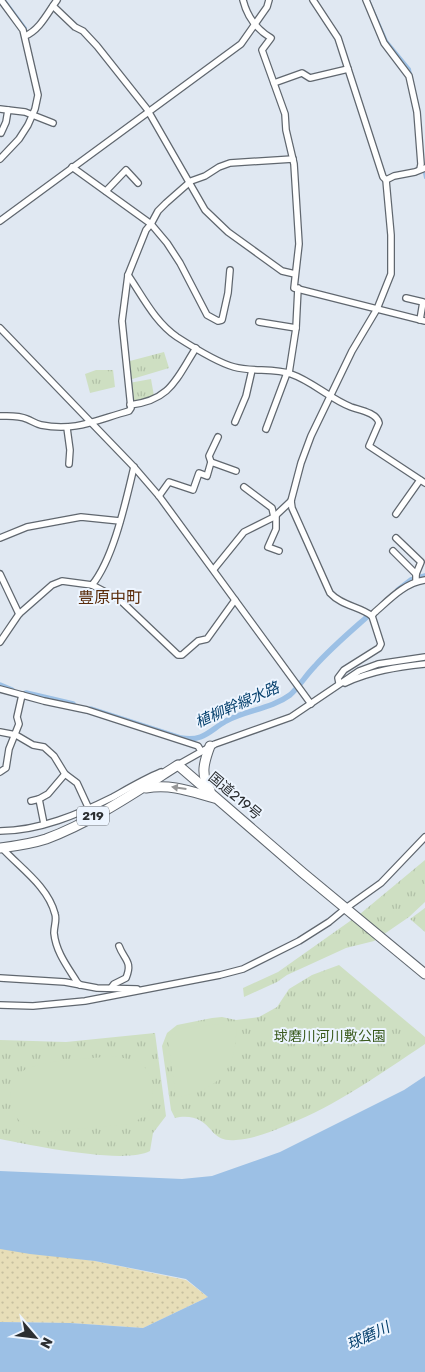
<svg xmlns="http://www.w3.org/2000/svg" width="425" height="1372" font-family="Rubik,'Noto Sans JP',sans-serif">
<defs>
<pattern id="grass-tufts" width="24" height="20" patternUnits="userSpaceOnUse" patternTransform="scale(1.25)"><rect width="24" height="20" fill="#cedfc2"/><path d="M3 7l-1-3M5 7V3M7 7l1-3M15 17l-1-3M17 17v-4M19 17l1-3" fill="none" stroke="#b1c0a7"/></pattern>
<pattern id="sand-dots" width="8" height="8" patternUnits="userSpaceOnUse" patternTransform="scale(1.25)"><rect width="8" height="8" fill="#e7deb8"/><path d="M2 2h.1M6 6h.1" fill="none" stroke="#c6bf9f" stroke-width="1.8" stroke-linecap="round"/></pattern>
</defs>
<rect width="100%" height="100%" fill="#e0e8f2"/>
<g fill="url(#grass-tufts)">
<polygon points="164,352 169,368 129,380 126,362"/>
<polygon points="96,370 113,370 115,387 90,393 85,374"/>
<polygon points="151,379 154,396 131,403 129,383"/>
<polygon points="425,860 425,902 409,917 374,941 346,948 287,975 277,982 244,997 243,988 278,972 360,914"/>
<polygon points="425,908 425,932 410,919"/>
<path d="M339 965 425 1037V1044C380 1074 337 1105 287 1125 270 1132 254 1139 236 1140 214 1142 214 1129 201 1121 193 1116 183 1116 175 1118L171 1110 162 1046 167 1033 177 1025 212 1018 222 1017 236 1020 259 1017 277 1007 289 989 312 975Z"/>
<path d="M155 1033 166 1116 153 1133 150 1151C124 1165 31 1145 0 1139V1040L66 1042Z"/>
</g>
<polygon fill="url(#sand-dots)" points="0,1248 95,1261 186,1280 208,1297 143,1328 70,1323 0,1322"/>
<g fill="#cedfc2">
<path d="M230 1023 236 1026C238 1068 218 1092 176 1097L168 1041 176 1029Z"/>
<path d="M114 1056C121 1058 130 1059 137 1061 152 1068 156 1094 151 1107 147 1116 138 1120 129 1124L44 1132C30 1129 16 1123 12 1108 9 1097 10 1081 20 1073 38 1059 90 1059 114 1056Z"/>
</g>
<polygon fill="#9cc0e5" points="425,1076 425,1372 0,1372 0,1322 70,1323 143,1328 208,1297 186,1279 95,1261 30,1254 0,1249 0,1171 182,1179 212,1176 280,1152 404,1090"/>
<g fill="none" stroke-linecap="round" stroke-linejoin="round">
<g stroke="#9cc0e5" stroke-width="2">
<polyline points="5,0 26,28"/>
<polyline points="369,0 387,41 410,69 411,75"/>
<polyline points="424,173 425,178"/>
</g>
<g stroke="#9cc0e5" stroke-width="5.5">
<polyline points="398,590 411,580 425,576"/>
<polyline points="0,685 12,690"/>
<polyline points="26,693 73,704"/>
<path d="M91 709 181 738C203 742 209 731 226 721 246 710 271 709 290 695 299 687 306 675 315 666 331 648 350 632 368 616"/>
</g>
<defs>
<g id="minor">
<path d="M243 0C247 16 256 29 271 38L262 50 285 114 286 130 294 164 299 244 294 288 425 321"/>
<path d="M313 0 338 38 383 177 386 180 391 235V274L377 309 352 351 311 436 301 463 291 501 292 508 330 593C342 606 359 606 372 616"/>
<polyline points="366,0 384,43 409,76 417,112 421,164 420,169"/>
<polyline points="53,6 75,27 83,31 97,46 147,109 205,210 228,232 282,271 295,274"/>
<path d="M25 36C40 30 48 12 57 0"/>
<polyline points="274,83 302,73 310,78 348,69"/>
<polyline points="0,109 8,110"/>
<polyline points="1,133 6,122 8,110 25,112 53,123"/>
<polyline points="0,159 19,139 28,125 35,109 38,95 23,30 1,0"/>
<polyline points="72,167 151,224 167,243 180,263 207,315 218,321 222,320 228,293 230,270"/>
<polyline points="386,180 394,176 415,172 425,168"/>
<polyline points="106,191 126,170 138,183"/>
<polyline points="0,221 241,44 267,7 269,0"/>
<path d="M128 275C143 297 155 322 177 337 191 346 219 363 234 367 252 372 275 368 291 374 312 381 330 399 351 407 360 410 377 413 379 423L369 446 425 483"/>
<polyline points="406,298 423,302 420,320"/>
<polyline points="259,322 296,328"/>
<polyline points="0,328 134,467 159,496 311,704"/>
<polyline points="289,373 296,328 298,288"/>
<path d="M130 405C171 400 176 379 196 348"/>
<path d="M0 416C9 416 18 415 27 419 32 421 36 424 41 425 75 432 96 420 129 411L131 408 122 321 128 275 146 230 151 224 158 211 166 203 191 181 205 176 219 167 230 163 293 159"/>
<polyline points="235,422 246,396 252,370"/>
<polyline points="67,428 70,450 69,464"/>
<polyline points="266,429 287,373"/>
<polyline points="211,462 209,456 218,437"/>
<polyline points="244,487 272,508 274,517"/>
<polyline points="159,496 169,482 193,490 199,473 207,476 211,462 236,471"/>
<polyline points="396,514 420,480"/>
<polyline points="276,515 276,529 268,547 279,551"/>
<polyline points="0,538 27,527 81,517 120,521"/>
<polyline points="396,538 421,562 416,574 416,581"/>
<polyline points="393,551 416,574"/>
<polyline points="214,569 244,532 274,517 291,501"/>
<polyline points="0,574 19,614"/>
<path d="M92 585C114 558 126 500 134 467"/>
<polyline points="0,642 19,614 52,585 62,581 92,585 119,599 178,655 182,655 198,641 207,639 235,600"/>
<path d="M339 683 338 678 344 670 379 648 381 644 372 616 374 613C389 600 404 583 425 580"/>
<path d="M345 683C371 671 397 667 425 664"/>
<polyline points="0,689 44,701 87,710 198,746 201,751"/>
<polyline points="0,732 16,735 33,745 44,747 54,756 65,774 77,783 89,809"/>
<polyline points="176,766 215,744 291,717 359,671 378,664 425,657"/>
<polyline points="0,772 6,768 9,749 19,724 17,717 22,695"/>
<polyline points="39,799 48,794 65,774"/>
<polyline points="31,801 39,799 44,824"/>
<path d="M0 831C39 831 79 814 113 797 129 788 144 779 161 772"/>
<path d="M1 847C19 867 48 886 55 914 57 920 54 926 54 933 56 952 67 966 77 982L80 985"/>
<polyline points="0,978 65,982 97,988 137,989"/>
<path d="M111 988 114 984 126 978C133 961 124 960 119 946"/>
<polyline points="0,1005 33,1006 85,1001 220,975 243,969 299,941 329,922 346,908 381,883 425,837"/>
</g>
<g id="highway">
<path d="M146 788C172 784 189 791 214 798"/>
<path d="M210 790C200 775 204 762 210 746"/>
<path d="M0 848C16 846 31 844 46 839 92 822 137 791 178 765L303 873 425 974"/>
</g>
</defs>
<use href="#minor" stroke="#60676f" stroke-width="8"/>
<use href="#highway" stroke="#60676f" stroke-width="11"/>
<use href="#minor" stroke="#fff" stroke-width="5.5"/>
<use href="#highway" stroke="#fff" stroke-width="9"/>
</g>
<defs><path id="oneway-solid" d="M-6-.8H1V-3.2L6.5 0L1 3.2V.8H-6Z" transform="scale(1.25)"/></defs>
<use fill="#969798" href="#oneway-solid" transform="translate(179 788) rotate(-172)"/>
<g text-anchor="middle" dominant-baseline="central" stroke-width="4" stroke-linejoin="round" paint-order="stroke">
<rect fill="#edf5ff" stroke="#666a70" stroke-width="1" x="77" y="806.5" width="32" height="19" rx="4"/>
<g font-size="12" font-weight="bold" fill="#2c2f32">
<text x="93" y="816">219</text>
</g>
<g font-size="14" fill="#2c2f32" stroke="#edf5ff">
<text transform="translate(235 796) rotate(40)">国道219号</text>
</g>
<g font-size="14" fill="#3b5b1f" stroke="#edf5ff">
<text x="330" y="1036">球磨川河川敷公園</text>
</g>
<g font-size="15" font-style="italic" fill="#06406d" stroke="#edf5ff">
<text transform="translate(237 705) rotate(-24)">植柳幹線水路</text>
<text transform="translate(368 1336) rotate(-25)">球磨川</text>
</g>
<g font-size="16" fill="#5b2d0c" stroke="#edf5ff">
<text x="110" y="597">豊原中町</text>
</g>
</g>
<g transform="translate(35 1337) rotate(118)" stroke="#edf5ff" stroke-width="4" paint-order="stroke">
<path d="M0-4L9 19L0 12L-9 19Z" fill="#2c2f32"/>
<text y="-8" font-size="14" font-weight="bold" text-anchor="middle" fill="#2c2f32">N</text>
</g>
</svg>
